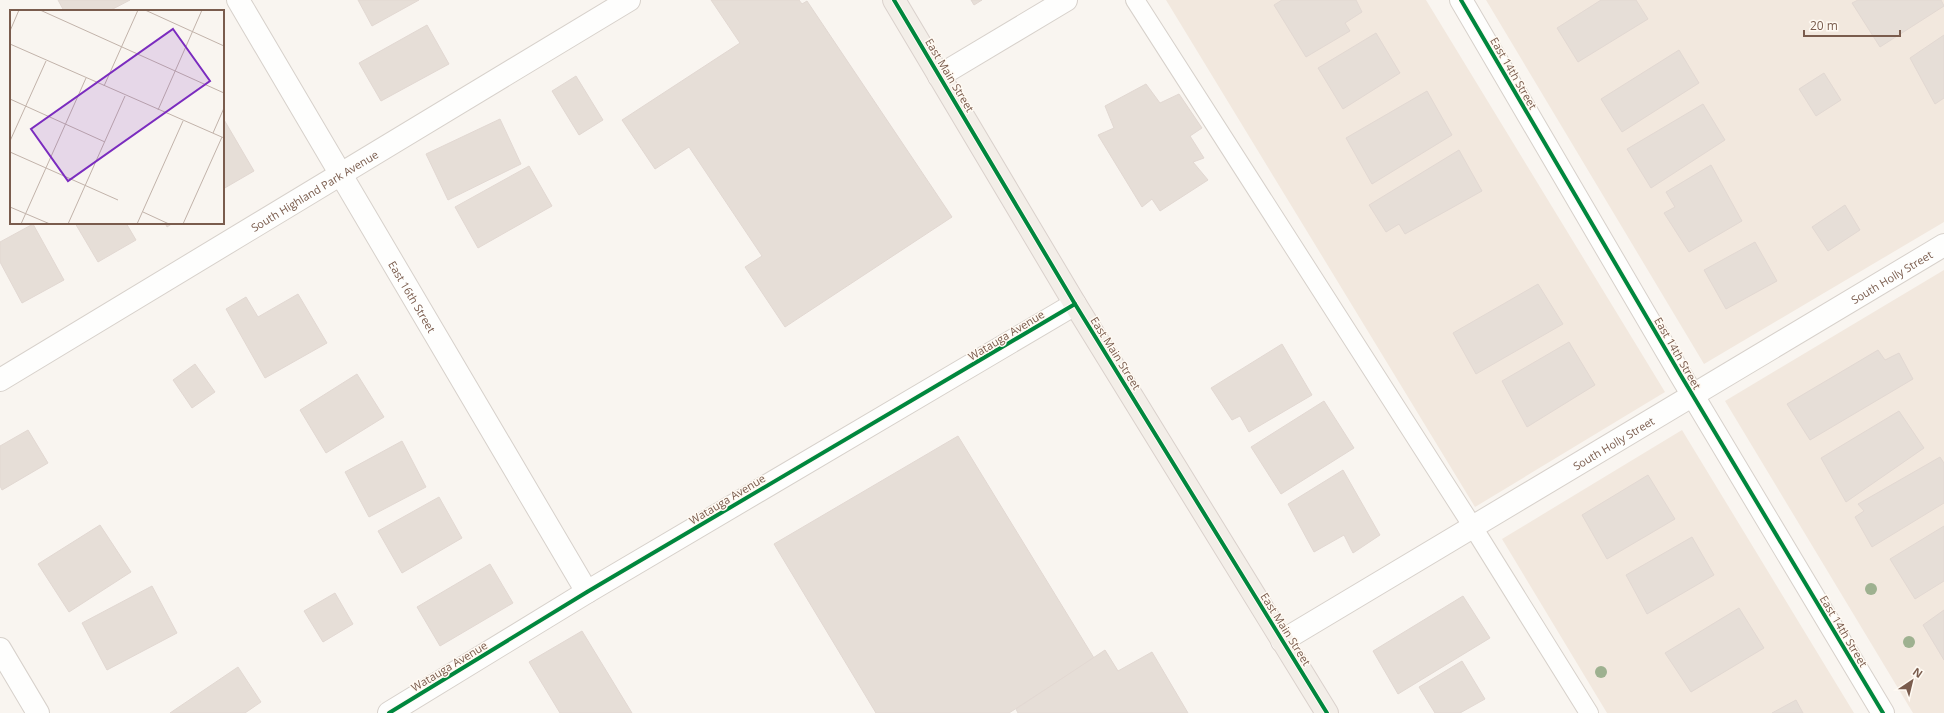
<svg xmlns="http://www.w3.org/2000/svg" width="1944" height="713" font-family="'Open Sans',sans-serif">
<rect width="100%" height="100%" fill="#f9f5f0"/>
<g fill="#f2e8de">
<polygon points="1166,0 1426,0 1665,392 1475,507"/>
<polygon points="1486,0 1944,0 1944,222 1704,364"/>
<polygon points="1944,270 1944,713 1913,713 1725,401"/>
<polygon points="1682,430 1854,713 1607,713 1502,539"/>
</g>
<g fill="#e6ded7" stroke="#e2d8d2">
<polygon points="58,0 130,0 109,11 64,11"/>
<polygon points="358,0 419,0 372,26"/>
<polygon points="711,0 799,0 802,4 807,1 952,217 785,327 745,267 762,256 689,147 655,169 622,120 740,43"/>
<polygon points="971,0 982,0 974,5"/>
<polygon points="1282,0 1356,0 1362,12 1345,23 1350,31 1306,57 1274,5"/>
<polygon points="1601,0 1636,0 1648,19 1578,62 1557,28"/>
<polygon points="1858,0 1941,0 1944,6 1880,47 1852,3"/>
<polygon points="427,25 449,64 381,101 359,63"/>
<polygon points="1376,33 1400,73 1343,109 1318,68"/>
<polygon points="1944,35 1944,98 1935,104 1910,58"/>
<polygon points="1679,50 1699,83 1622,132 1601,99"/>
<polygon points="1824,73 1841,100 1816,116 1799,89"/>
<polygon points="576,76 603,120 579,135 552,91"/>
<polygon points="1146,84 1160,103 1179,94 1202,128 1190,136 1204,158 1193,162 1208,180 1160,211 1152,199 1142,207 1098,135 1114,128 1105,106"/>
<polygon points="1427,91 1452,135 1372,184 1346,138"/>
<polygon points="1703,104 1725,140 1651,188 1627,149"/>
<polygon points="223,118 254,171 223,189"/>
<polygon points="500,119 521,164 448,200 426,154"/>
<polygon points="1459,150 1482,191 1405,234 1399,224 1386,232 1369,205"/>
<polygon points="1711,165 1742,221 1689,252 1664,213 1675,207 1666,192"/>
<polygon points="529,166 552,206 478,248 455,207"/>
<polygon points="1845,205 1860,230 1828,251 1812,227"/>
<polygon points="75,223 126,223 136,240 98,262"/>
<polygon points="165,223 173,223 167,227"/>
<polygon points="33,224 64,280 22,303 0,262 0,242"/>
<polygon points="1755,242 1777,281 1726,309 1704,270"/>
<polygon points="1538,284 1563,324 1476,374 1453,333"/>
<polygon points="298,294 327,343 265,378 226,309 246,297 258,317"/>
<polygon points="1569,342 1595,385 1527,427 1502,381"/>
<polygon points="1282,344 1312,395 1249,432 1240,416 1232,420 1211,388"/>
<polygon points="1878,350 1885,360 1899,353 1913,379 1810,440 1787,404"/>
<polygon points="195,364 215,392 192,408 173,380"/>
<polygon points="357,374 384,417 326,453 300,410"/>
<polygon points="1324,401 1354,448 1281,494 1251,447"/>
<polygon points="1899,411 1924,448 1846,502 1821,458"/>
<polygon points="28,430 48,463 2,490 0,486 0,446"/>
<polygon points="958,436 1094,658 1009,713 876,713 774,544"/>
<polygon points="402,441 426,487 369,517 345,472"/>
<polygon points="1940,457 1944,463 1944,503 1872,547 1855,517 1864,511 1858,504"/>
<polygon points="1343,470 1380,535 1353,553 1344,535 1314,552 1288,504"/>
<polygon points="1648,475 1675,519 1607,559 1582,515"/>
<polygon points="439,497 462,538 402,573 378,531"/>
<polygon points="100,525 131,572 69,612 38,564"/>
<polygon points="1944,526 1944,581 1915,599 1890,559"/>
<polygon points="1692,537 1714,575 1647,614 1626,575"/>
<polygon points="490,564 513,603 440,646 417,607"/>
<polygon points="152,586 177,633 107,670 82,623"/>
<polygon points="335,593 353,624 323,642 304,611"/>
<polygon points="1463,596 1490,638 1398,694 1373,651"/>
<polygon points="1739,608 1764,648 1691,692 1665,653"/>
<polygon points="1944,610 1944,660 1923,625"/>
<polygon points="582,631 632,713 560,713 529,662"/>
<polygon points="1105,650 1118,671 1152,652 1188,713 1018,713 1016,709"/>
<polygon points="1462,661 1485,699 1460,713 1435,713 1419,687"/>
<polygon points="238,667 261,702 245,713 170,713"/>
<polygon points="1796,700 1803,713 1772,713"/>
</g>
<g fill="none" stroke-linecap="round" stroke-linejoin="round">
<defs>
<polyline id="lane" points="1135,0 1473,527 1589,713"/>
<g id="street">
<path id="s1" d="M238 0 587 592"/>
<polyline points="1461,0 1680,374 1883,713"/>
<polyline points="939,76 1066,0"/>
<path id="s2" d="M0 380 629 0"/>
<path id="s3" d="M1282 641 1944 245"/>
<polyline points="0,649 38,713"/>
<polyline points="389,713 587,592 1075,304"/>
</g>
<polyline id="primary" points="894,0 1075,304 1327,713"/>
</defs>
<use href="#lane" stroke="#d7d1cb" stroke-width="20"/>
<use href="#street" stroke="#d7d1cb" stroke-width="24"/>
<use href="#primary" stroke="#dad1cc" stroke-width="24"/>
<use href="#lane" stroke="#fefefd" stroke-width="18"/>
<use href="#street" stroke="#fefefd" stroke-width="22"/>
<use href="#primary" stroke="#f3eee8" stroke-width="22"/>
<defs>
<g id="cycleway">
<polyline points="894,0 1075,304 1327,713"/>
<polyline points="1461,0 1680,374 1883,713"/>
<polyline points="389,713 587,592 1075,304"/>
</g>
</defs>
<use href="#cycleway" stroke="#fffaf3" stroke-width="6"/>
<use href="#cycleway" stroke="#00873e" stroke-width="4"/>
</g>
<g fill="#9eb190">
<circle cx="1871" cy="589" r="6"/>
<circle cx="1909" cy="642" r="6"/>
<circle cx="1601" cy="672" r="6"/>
</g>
<g text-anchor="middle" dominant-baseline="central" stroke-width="3" stroke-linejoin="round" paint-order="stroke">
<g font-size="11" fill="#7a5c4d" stroke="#fffaf3">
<text transform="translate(1514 73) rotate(60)">East 14th Street</text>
<text transform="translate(950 75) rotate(59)">East Main Street</text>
<text stroke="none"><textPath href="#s2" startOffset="367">South Highland Park Avenue</textPath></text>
<text stroke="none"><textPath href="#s3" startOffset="710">South Holly Street</textPath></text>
<text stroke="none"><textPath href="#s1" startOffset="344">East 16th Street</textPath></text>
<text transform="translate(1006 335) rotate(-31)">Watauga Avenue</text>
<text transform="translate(1116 353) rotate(58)">East Main Street</text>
<text transform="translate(1678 353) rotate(60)">East 14th Street</text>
<text stroke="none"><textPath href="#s3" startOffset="386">South Holly Street</textPath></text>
<text transform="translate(727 499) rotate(-31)">Watauga Avenue</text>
<text transform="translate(1286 629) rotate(58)">East Main Street</text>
<text transform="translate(1844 631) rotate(59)">East 14th Street</text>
<text transform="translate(449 666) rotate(-31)">Watauga Avenue</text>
</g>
</g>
<g transform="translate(10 10)">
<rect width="214" height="214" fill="#f9f5f0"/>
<path fill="none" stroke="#c2b3aa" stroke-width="1" d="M30 0 214 83M135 0 214 36M0 21 9 0M0 34 214 128M94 76 128 0M0 89 95 132M148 100 192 0M203 123 214 98M0 131 36 51M0 142 108 190M0 197 40 214M133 202 159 214M11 214 76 68M58 214 115 86M127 214 173 111M173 214 212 127"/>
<path fill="#7b2cbf" fill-opacity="0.15" stroke="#7b2cbf" stroke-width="2" d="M163 19 200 71 58 171 21 119Z"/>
<rect width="214" height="214" fill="none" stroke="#7a5c4d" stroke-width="2"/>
</g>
<g transform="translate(1912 681) rotate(35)" stroke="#fffaf3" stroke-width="3" paint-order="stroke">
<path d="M0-3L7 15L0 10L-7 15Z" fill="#7a5c4d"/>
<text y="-6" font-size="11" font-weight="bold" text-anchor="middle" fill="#7a5c4d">N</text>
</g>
<path d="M1804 30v6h96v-6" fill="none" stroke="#7a5c4d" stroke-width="2"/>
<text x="1810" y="30" font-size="12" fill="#7a5c4d" stroke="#fffaf3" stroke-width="3" paint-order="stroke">20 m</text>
</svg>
